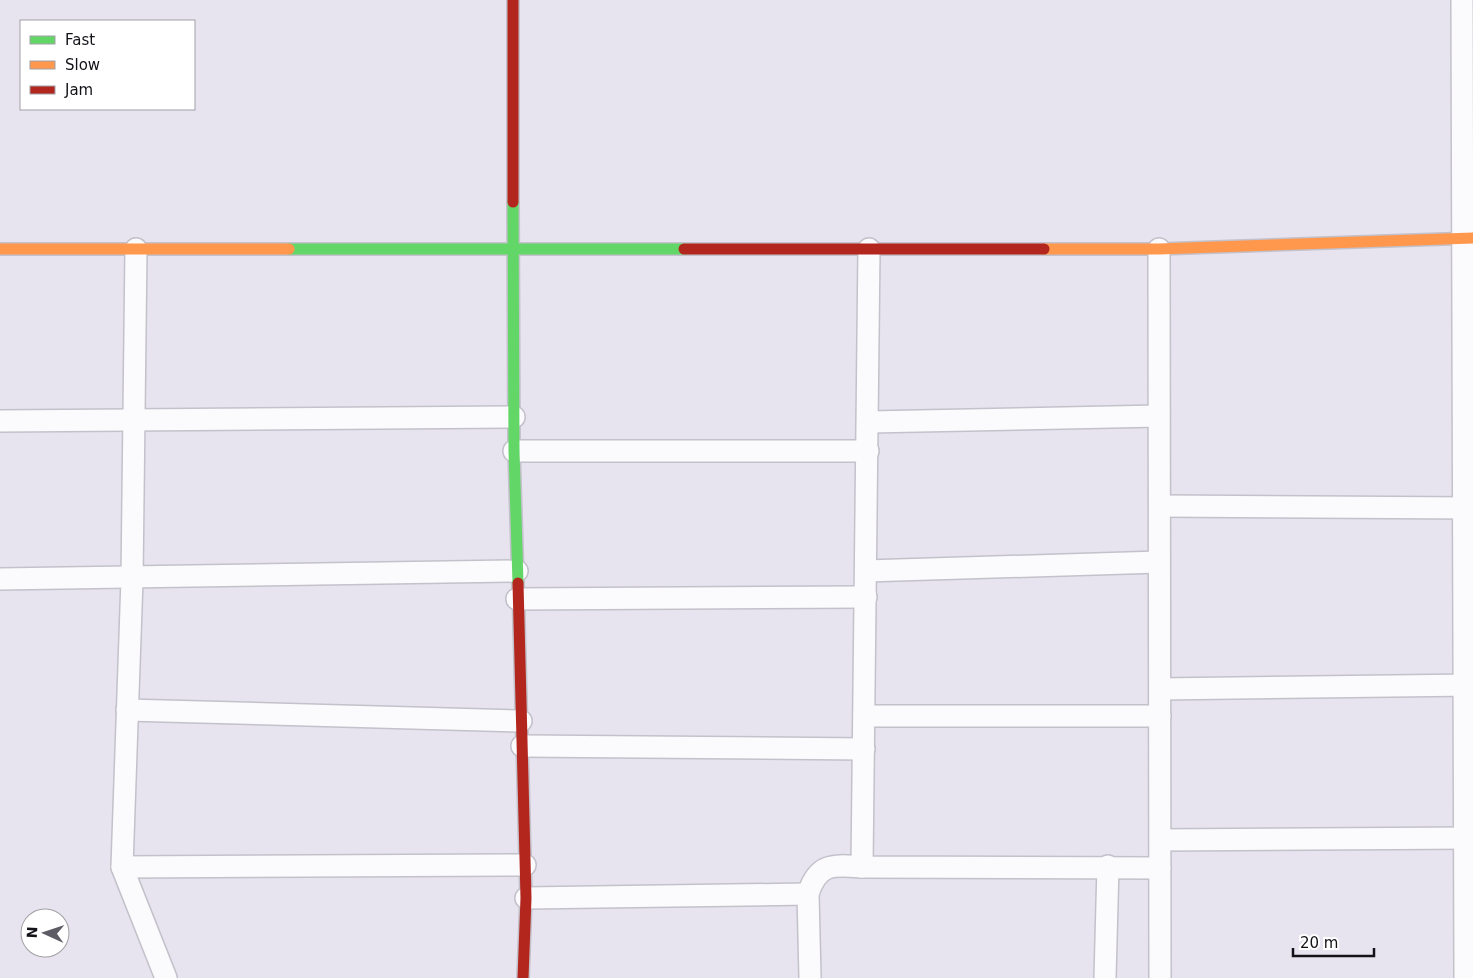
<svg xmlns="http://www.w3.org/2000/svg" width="1473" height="978" font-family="'DejaVu Sans',sans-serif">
<rect width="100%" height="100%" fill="#e7e4f0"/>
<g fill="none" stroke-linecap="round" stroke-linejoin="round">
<defs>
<g id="street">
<polyline points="1462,0 1465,978"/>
<polyline points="136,249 132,579 122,867 166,978"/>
<polyline points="1159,249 1160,978"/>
<polyline points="0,421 514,417"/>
<polyline points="869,422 1159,416"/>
<polyline points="514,451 868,451"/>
<polyline points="1160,506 1473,508"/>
<polyline points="866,571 1159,562"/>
<polyline points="0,579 517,571"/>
<polyline points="517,599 866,597"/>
<polyline points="1160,689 1473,685"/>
<polyline points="127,710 521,721"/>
<polyline points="864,716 1160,716"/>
<polyline points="522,746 864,749"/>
<polyline points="1160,840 1473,838"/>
<polyline points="122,867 525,865"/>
<polyline points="862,867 869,249"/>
<polyline points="526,898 808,894"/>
<path d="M810 978 808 894C818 862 834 865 862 867L1160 868"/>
<polyline points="1105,978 1108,866"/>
</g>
<g id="fast">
<polyline points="513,202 514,451 518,583"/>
<polyline points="289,249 684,249"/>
</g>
<g id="slow">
<polyline points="0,249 289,249"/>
<polyline points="1044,249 1159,249 1473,238"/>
</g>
<g id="jam">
<polyline points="513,0 513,202"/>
<polyline points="684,249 1044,249"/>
<polyline points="518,583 526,898 523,978"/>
</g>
</defs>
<use href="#street" stroke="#c3c1ca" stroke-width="24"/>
<use href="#fast" stroke="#c3c1ca" stroke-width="14"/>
<use href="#slow" stroke="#c3c1ca" stroke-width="14"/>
<use href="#jam" stroke="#c3c1ca" stroke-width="14"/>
<use href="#street" stroke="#fbfbfd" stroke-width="21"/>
<use href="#fast" stroke="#63d668" stroke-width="11"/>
<use href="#slow" stroke="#ff974d" stroke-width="11"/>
<use href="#jam" stroke="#b3261e" stroke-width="11"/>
</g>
<rect x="20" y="20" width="175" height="90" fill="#ffffff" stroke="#a1a0a3"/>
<rect x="30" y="36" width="25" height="8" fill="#63d668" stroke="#a1a0a3"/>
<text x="65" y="45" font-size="15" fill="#131218">Fast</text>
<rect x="30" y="61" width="25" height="8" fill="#ff974d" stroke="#a1a0a3"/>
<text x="65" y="70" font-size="15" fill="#131218">Slow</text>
<rect x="30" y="86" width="25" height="8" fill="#b3261e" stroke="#a1a0a3"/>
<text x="65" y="95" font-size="15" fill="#131218">Jam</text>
<g transform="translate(45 933) rotate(273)"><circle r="24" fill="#ffffff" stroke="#a1a0a3"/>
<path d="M0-4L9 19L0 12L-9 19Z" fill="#5d5c64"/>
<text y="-8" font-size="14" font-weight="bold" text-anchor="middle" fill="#131218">N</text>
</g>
<path d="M1293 948v8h81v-8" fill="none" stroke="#131218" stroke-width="2.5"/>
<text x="1300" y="948" font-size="15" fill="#131218" stroke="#ffffff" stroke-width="4" paint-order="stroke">20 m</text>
</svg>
